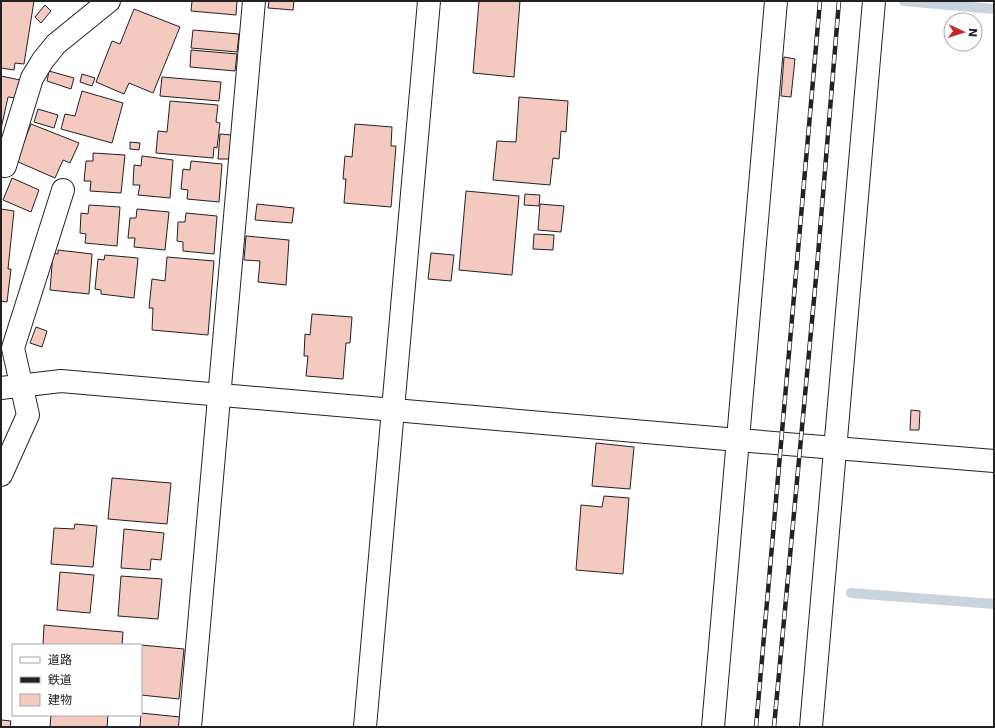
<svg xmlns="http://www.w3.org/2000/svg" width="995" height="728" font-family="'DejaVu Sans','Noto Sans JP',sans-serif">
<rect width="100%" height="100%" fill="#fff"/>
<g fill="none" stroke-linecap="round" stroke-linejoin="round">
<g stroke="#c7d3dd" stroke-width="10">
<polyline points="904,1 994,9"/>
<polyline points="851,593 994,604"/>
</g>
</g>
<g fill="#f3c9c0" stroke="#222">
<polygon points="1,1 34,1 24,64 15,63 14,70 1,68"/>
<polygon points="192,1 237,1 236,15 191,11"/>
<polygon points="269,1 294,1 293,10 268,8"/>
<polygon points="479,1 520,1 514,77 473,73"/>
<polygon points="45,5 51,11 41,23 35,17"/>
<polygon points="134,9 180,27 153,93 129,83 124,94 96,82 112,41 120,44"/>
<polygon points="193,30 239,34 237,52 191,48"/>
<polygon points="191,50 237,54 235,71 190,67"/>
<polygon points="784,57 795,59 791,97 781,96"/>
<polygon points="49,71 74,78 71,89 47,81"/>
<polygon points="82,74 95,78 92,86 80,82"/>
<polygon points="1,76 20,80 16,98 8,97 1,129"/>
<polygon points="162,77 221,82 219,101 160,96"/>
<polygon points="82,91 123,103 112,143 61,129 65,114 75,116"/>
<polygon points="519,97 568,101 566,132 561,131 559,159 553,158 550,185 493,180 497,141 516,142"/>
<polygon points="170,101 218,105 216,122 220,123 217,148 214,147 213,158 156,153 158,131 167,132"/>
<polygon points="38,109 58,115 54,128 34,122"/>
<polygon points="31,124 79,143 70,163 63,160 55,178 16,161"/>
<polygon points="355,124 392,127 391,146 396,146 391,207 344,203 346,179 343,179 345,156 352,157"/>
<polygon points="220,134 232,135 229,159 218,159"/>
<polygon points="130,142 140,143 139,150 130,149"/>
<polygon points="93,153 125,155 121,193 90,191 91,181 84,181 86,161 93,161"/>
<polygon points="142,156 173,160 170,198 138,195 140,185 133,185 134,165 141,166"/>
<polygon points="191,161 222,164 219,202 187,199 188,190 181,189 183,169 190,170"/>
<polygon points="12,178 39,190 31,212 3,200"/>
<polygon points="466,191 519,196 512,275 459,270"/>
<polygon points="525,194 540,195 539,206 524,205"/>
<polygon points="257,204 294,208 292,223 255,220"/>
<polygon points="540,204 564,206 561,232 538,230"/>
<polygon points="89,205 120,207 117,246 85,243 86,234 80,233 81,213 88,214"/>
<polygon points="1,209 14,211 8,269 11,269 7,302 1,301"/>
<polygon points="137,209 169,212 165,250 134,247 135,238 128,238 130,218 136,218"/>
<polygon points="186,213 217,216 214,254 183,251 183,242 177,241 178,222 185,222"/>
<polygon points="534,234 554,235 553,250 533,249"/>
<polygon points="246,236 289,240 286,285 258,282 260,261 244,260"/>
<polygon points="58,250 92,254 89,294 50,290 53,253 58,254"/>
<polygon points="431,253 454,255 451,281 428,279"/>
<polygon points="105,255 138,258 134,298 101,294 101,290 95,289 98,259 104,260"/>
<polygon points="167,257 214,261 208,335 152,330 153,308 149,308 152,279 165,281"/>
<polygon points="312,314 352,317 350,343 346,343 343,379 306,376 308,356 304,356 305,334 310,335"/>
<polygon points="36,327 47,331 42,347 30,343"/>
<polygon points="911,410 920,411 919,430 910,430"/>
<polygon points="596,443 634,447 630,489 592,486"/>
<polygon points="112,478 171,483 167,524 108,519"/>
<polygon points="604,496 629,498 623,574 576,570 581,505 602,507"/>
<polygon points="75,524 97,526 93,567 51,564 54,528 74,529"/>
<polygon points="124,529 164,533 161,560 151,559 150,570 121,568"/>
<polygon points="60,572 94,575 90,613 57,610"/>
<polygon points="121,576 162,579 158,619 118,616"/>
<polygon points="44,625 123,632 122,645 43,645"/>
<polygon points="141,645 184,649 179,699 141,695"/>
<polygon points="141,713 180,717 179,727 140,727"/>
<polygon points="51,715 108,715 107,727 50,727"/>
<polygon points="1,720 11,721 10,727 1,727"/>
</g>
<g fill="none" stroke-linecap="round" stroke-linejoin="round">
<defs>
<g id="street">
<polyline points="5,166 32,78 43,60 56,44 109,1"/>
<polyline points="1,388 61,381 738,440 994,461"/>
<polyline points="1,475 28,415 13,348 63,190"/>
<polyline points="190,727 254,1"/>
<polyline points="365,727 429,1"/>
<polyline points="713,727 776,1"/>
<polyline points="811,727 874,1"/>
</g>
</defs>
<use href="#street" stroke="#222" stroke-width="24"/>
<use href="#street" stroke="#fff" stroke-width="22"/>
<defs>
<g id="rail">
<polyline points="756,727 820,1"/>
<polyline points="774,727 817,267 839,1"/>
</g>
</defs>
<use href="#rail" stroke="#222" stroke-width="4.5"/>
<use href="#rail" stroke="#fff" stroke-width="3" stroke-dasharray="9" stroke-linecap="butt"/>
</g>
<rect width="995" height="728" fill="none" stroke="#222222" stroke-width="4"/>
<rect x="12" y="644" width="130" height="72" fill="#ffffff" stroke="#a7a7a7"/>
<rect x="20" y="657" width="20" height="6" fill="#ffffff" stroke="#a7a7a7"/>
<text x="48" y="664" font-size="12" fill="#222222">道路</text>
<rect x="20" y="677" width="20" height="6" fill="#222222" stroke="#a7a7a7"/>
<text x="48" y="684" font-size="12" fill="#222222">鉄道</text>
<rect x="20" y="694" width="20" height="12" fill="#f3c9c0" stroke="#a7a7a7"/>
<text x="48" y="704" font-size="12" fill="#222222">建物</text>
<g transform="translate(963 32) rotate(94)"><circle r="19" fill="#ffffff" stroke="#a7a7a7"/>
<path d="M0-3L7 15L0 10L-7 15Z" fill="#c62828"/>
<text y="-6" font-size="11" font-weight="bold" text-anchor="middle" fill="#222222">N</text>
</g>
</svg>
